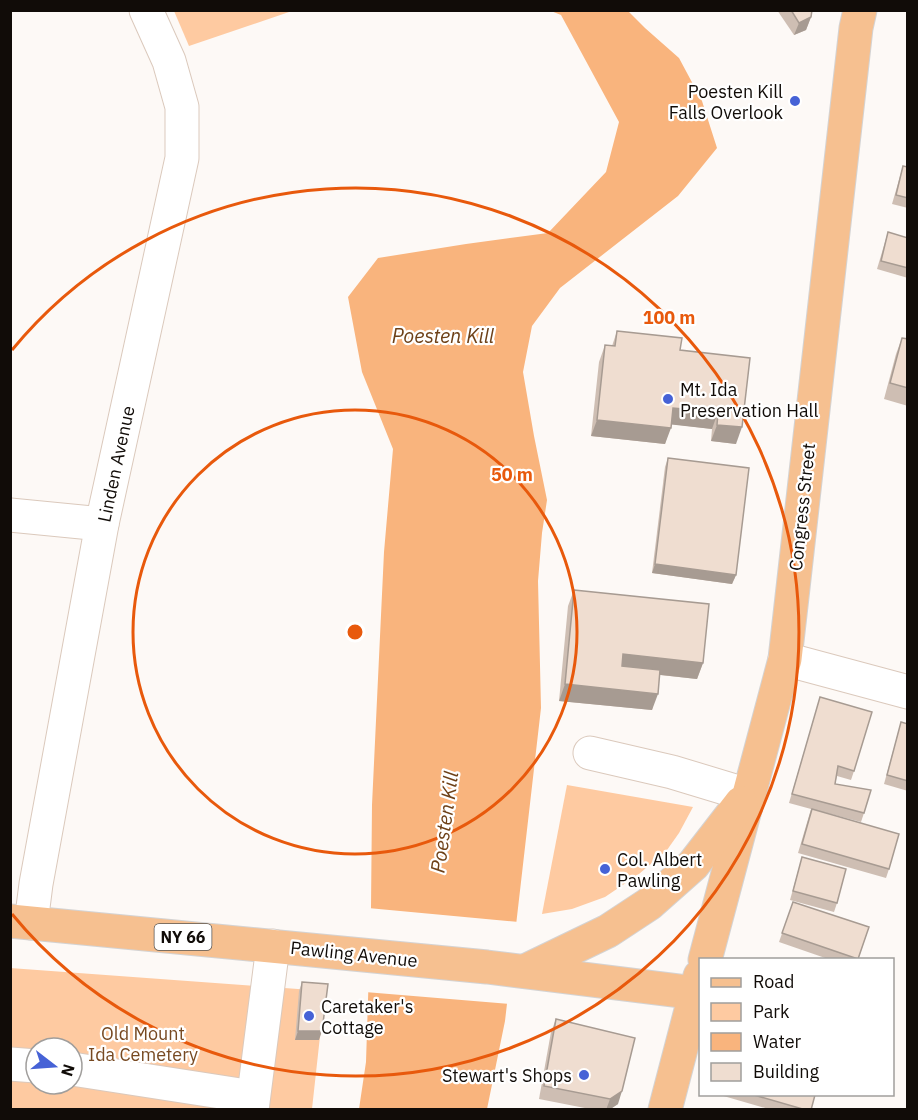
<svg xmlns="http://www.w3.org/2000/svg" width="918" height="1120" font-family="'IBM Plex Sans',sans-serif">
<rect width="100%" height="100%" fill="#fdf9f6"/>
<g fill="#fecaa1" fill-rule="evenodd">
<polygon points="174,11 292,11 189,46"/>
<polygon points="567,785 693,807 679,833 667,850 639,874 605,897 572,909 542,914"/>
<path d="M10 968 325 991 312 1109H11ZM36 1048H72V1084H36Z"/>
</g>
<polygon fill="#f9b47d" points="551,11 628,11 645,28 679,58 702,101 717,148 678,196 560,288 532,326 523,372 534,436 547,500 542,533 538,581 541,708 505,1021 487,1109 359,1109 366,1062 371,907 372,805 384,552 393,449 362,372 348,297 378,258 466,244 548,233 606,172 619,122 561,15"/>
<polygon fill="#fdf9f6" points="368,908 519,922 510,1004 365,992"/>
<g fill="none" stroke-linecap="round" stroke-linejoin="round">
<defs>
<g id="minor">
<polyline points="10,515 102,524"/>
<polyline points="785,659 908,692"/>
<polyline points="590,753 672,772 748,795"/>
<polyline points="31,923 36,884 102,524 182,158 182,107 169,61 146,10"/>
<polyline points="10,1064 36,1066"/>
<polyline points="72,1069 253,1097"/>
<polyline points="252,1110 273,946"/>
</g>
<g id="major">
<polyline points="10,921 487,967 696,993"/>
<polyline points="705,960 785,659 856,28 860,10"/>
<polyline points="525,971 608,931 649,904 693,865 741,803"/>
<polyline points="665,1110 700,976"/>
</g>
</defs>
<use href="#minor" stroke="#dbc9bc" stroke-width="35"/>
<use href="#major" stroke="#d4d3d3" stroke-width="35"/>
<use href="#minor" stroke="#fff" stroke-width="33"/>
<use href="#major" stroke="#f6c090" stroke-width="33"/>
</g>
<g fill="#cebeb3">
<polygon points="777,10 812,10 811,17 806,30 794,35"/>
<polygon points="903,166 908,167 908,208 892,204"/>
<polygon points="888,232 908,238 908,278 877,269"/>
<polygon points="617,331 680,350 736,444 711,441 712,429 671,424 665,444 591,436 599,362 605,345 612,346"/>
<polygon points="902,338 908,339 908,406 884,399 896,354"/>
<polygon points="668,458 736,575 732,584 652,573 665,467"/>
<polygon points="574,590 703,663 697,679 660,675 652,710 559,701 568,606"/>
<polygon points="820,697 854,771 851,780 837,776 835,784 864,813 861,822 823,812 889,869 886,878 798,853 811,809 789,803"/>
<polygon points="901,722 908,724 908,791 884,784"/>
<polygon points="802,857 837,903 834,912 790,900"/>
<polygon points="793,902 869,927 858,960 831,960 779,942"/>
<polygon points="302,982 319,1040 295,1040 299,991"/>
<polygon points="556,1019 618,1104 609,1110 595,1110 539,1099 551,1032"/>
<polygon points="720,1095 815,1095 811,1110 772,1110"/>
</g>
<g fill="#a79b92">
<polygon points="811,17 806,30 794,35 799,23"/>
<polygon points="673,408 718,412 712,429 667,424"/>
<polygon points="597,420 671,428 665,444 591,436"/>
<polygon points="717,425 742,427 736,444 711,441"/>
<polygon points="655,564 736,575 732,584 652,573"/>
<polygon points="623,654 703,663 697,679 617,670"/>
<polygon points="565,684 658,694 652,710 559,701"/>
<polygon points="298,1031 322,1031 319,1040 295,1040"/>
<polygon points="622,1091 618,1104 609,1110 606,1110 610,1099"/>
</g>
<g fill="#efddd0" stroke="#a79b92" stroke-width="1.5">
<polygon points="791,10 812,10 811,17 799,23"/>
<polygon points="903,166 908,167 908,198 896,195"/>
<polygon points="888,232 908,238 908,268 881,261"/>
<polygon points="617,331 682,338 680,350 750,358 742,427 717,425 718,412 673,408 671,428 597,420 605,345 615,346"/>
<polygon points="902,338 908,339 908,388 890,383"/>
<polygon points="668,458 749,468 736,575 655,564"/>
<polygon points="574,590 709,604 703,663 623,654 622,666 660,670 658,694 565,684"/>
<polygon points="820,697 872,712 854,771 838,766 835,784 871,790 864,813 792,794"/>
<polygon points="901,722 908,724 908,781 887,775"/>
<polygon points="812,809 899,834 889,869 802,844"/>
<polygon points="802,857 846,869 837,903 793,891"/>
<polygon points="793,902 869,927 858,959 782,933"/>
<polygon points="302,982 328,984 322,1031 298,1031"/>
<polygon points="556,1019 635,1038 622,1091 610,1099 544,1086"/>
<polygon points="754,1095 815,1095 811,1110 806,1110"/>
</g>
<g fill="none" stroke="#e8590c" stroke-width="3">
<circle cx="355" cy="632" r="222"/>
<path d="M12 350A444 444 0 1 1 12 914"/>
</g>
<g fill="#4662d6" stroke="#fff" stroke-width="2">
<circle cx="795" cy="101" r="6"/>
<circle cx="668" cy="399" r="6"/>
<circle cx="605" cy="869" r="6"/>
<circle cx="309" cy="1016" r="6"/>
<circle cx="584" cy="1075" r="6"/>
</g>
<g text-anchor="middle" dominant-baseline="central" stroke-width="4.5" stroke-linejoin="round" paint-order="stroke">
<rect fill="#fff" stroke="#585552" stroke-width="1.5" x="154.5" y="924" width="57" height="26" rx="4.5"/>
<g font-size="16" font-weight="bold" fill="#110c08">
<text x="183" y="937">NY 66</text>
</g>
<g font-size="18" fill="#110c08" stroke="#fff" text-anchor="start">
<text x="783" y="91" text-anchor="end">Poesten Kill<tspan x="783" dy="21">Falls Overlook</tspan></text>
<text x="680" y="389">Mt. Ida<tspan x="680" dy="21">Preservation Hall</tspan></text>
<text x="617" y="859">Col. Albert<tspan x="617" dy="21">Pawling</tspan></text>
<text x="321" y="1006">Caretaker's<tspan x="321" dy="21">Cottage</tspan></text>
<text x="572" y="1075" text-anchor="end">Stewart's Shops</text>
</g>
<g font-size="18" fill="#110c08" stroke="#fff">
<text transform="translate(116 464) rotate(-78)">Linden Avenue</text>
<text transform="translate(802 507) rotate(-84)">Congress Street</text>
<text transform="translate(354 954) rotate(6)">Pawling Avenue</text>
</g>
<g font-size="18" fill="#774921" stroke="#fff">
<text x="143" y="1033">Old Mount<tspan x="143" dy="21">Ida Cemetery</tspan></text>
</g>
<g font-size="20" font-style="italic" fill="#6e4118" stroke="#fff">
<text x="443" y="335">Poesten Kill</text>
<text transform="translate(444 822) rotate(-82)">Poesten Kill</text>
</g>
</g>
<circle cx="355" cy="632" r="9" fill="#e8590c" stroke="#fff" stroke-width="3"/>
<g font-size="18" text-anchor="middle" font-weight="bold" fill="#e8590c" stroke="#fff" stroke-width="4.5" stroke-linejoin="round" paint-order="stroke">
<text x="669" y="324">100 m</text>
<text x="512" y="481">50 m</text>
</g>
<rect width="918" height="1120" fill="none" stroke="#110c08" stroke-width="24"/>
<rect x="699" y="958" width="195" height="138" fill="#ffffff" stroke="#a09e9c" stroke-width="1.5"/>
<rect x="711" y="978" width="30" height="9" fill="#f6c090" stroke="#a09e9c" stroke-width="1.5"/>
<text x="753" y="988" font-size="18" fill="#110c08">Road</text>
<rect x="711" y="1003" width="30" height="18" fill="#fecaa1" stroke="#a09e9c" stroke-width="1.5"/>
<text x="753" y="1018" font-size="18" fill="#110c08">Park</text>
<rect x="711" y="1033" width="30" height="18" fill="#f9b47d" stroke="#a09e9c" stroke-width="1.5"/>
<text x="753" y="1048" font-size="18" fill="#110c08">Water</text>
<rect x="711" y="1063" width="30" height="18" fill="#efddd0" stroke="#a09e9c" stroke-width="1.5"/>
<text x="753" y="1078" font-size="18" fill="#110c08">Building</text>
<g transform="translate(54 1066) rotate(107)"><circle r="28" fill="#ffffff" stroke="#a09e9c" stroke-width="1.5"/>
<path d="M0-4.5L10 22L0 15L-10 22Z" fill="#4662d6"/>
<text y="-9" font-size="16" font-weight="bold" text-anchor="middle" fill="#110c08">N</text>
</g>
</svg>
